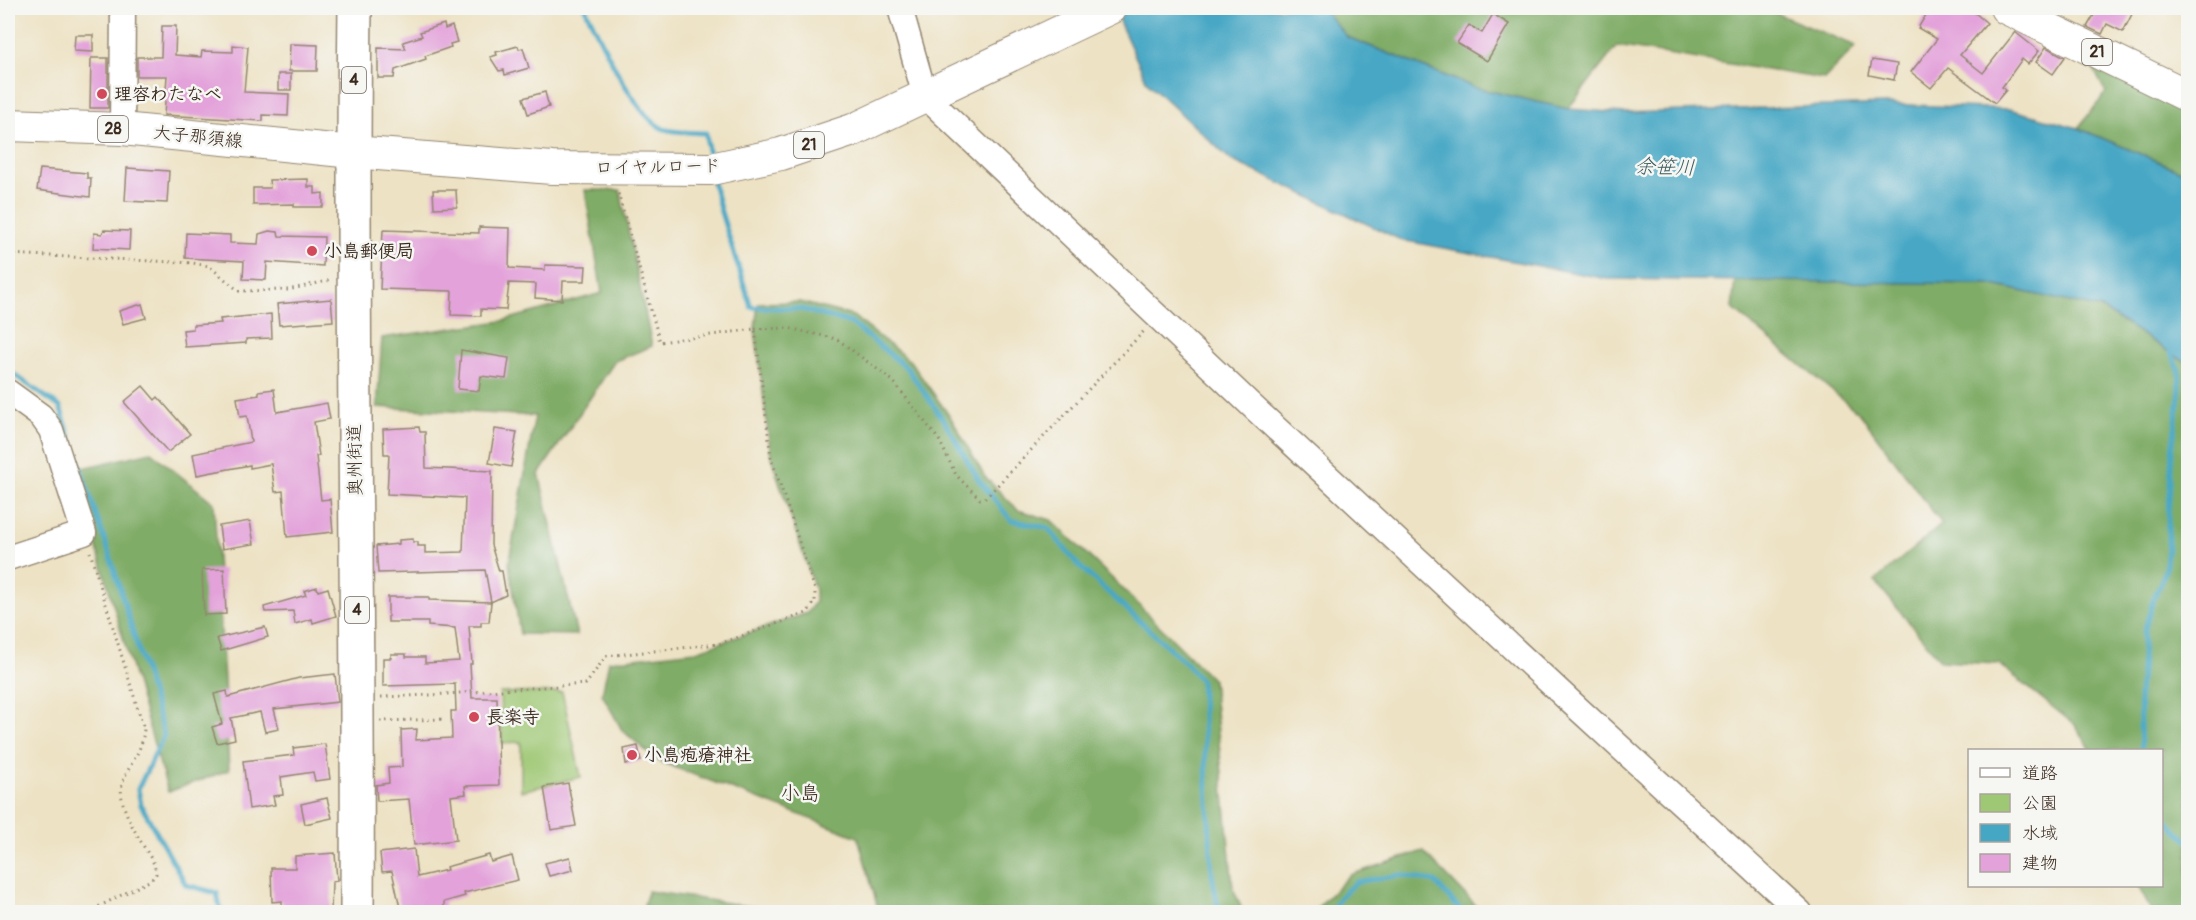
<svg xmlns="http://www.w3.org/2000/svg" width="2196" height="920" font-family="Pangolin,'Klee One',sans-serif">
<rect width="100%" height="100%" fill="#f6f6f2"/>
<filter id="ink" filterUnits="userSpaceOnUse"><feTurbulence type="fractalNoise" baseFrequency=".0167" numOctaves="2"/><feDisplacementMap in="SourceGraphic" scale="12" xChannelSelector="R" yChannelSelector="G"/><feConvolveMatrix kernelMatrix="1 2 1 2 8 2 1 2 1" color-interpolation-filters="sRGB"/></filter>
<filter id="wash" filterUnits="userSpaceOnUse"><feTurbulence type="fractalNoise" baseFrequency=".008" numOctaves="4" result="noise"/><feDisplacementMap in="SourceGraphic" scale="24" xChannelSelector="R" yChannelSelector="G"/><feGaussianBlur stdDeviation="1.35" result="paint"/><feColorMatrix in="noise" values="0 0 0 0 0 0 0 0 0 0 0 0 0 0 0 0 0 1.4 0 .05"/><feComposite in="paint" operator="in"/></filter>
<g filter="url(#wash)">
<rect width="100%" height="100%" fill="#ede2c4"/>
<polygon fill="#9fc874" stroke="#6d7949" stroke-width="1.5" points="562,692 581,777 521,791 521,742 502,743 500,693"/>
<g fill="#7fac66" stroke="#5d6b42" stroke-width="1.5">
<polygon points="1322,8 1763,8 1856,46 1824,79 1617,46 1568,109 1476,88 1347,37"/>
<polygon points="2090,62 2188,113 2188,174 2078,128 2106,93"/>
<polygon points="585,190 620,190 652,346 615,361 539,474 577,635 520,634 509,563 535,416 377,407 382,338 502,321 602,293"/>
<polygon points="1735,280 1989,284 2102,309 2188,364 2188,912 2152,912 2138,886 2162,886 2162,750 2091,750 2075,725 1999,664 1941,661 1875,581 1942,524 1861,415 1732,308"/>
<polygon points="800,302 853,316 910,361 951,418 985,477 1018,510 1051,520 1118,584 1213,680 1233,888 1243,912 879,912 858,837 658,761 622,730 602,694 609,661 696,651 807,613 815,602 815,590 771,457 755,329 758,303"/>
<polygon points="151,452 214,503 229,770 168,792 74,470"/>
<polygon points="1423,851 1482,912 1308,912 1314,911 1350,875"/>
<polygon points="648,891 788,912 642,912"/>
</g>
<polygon fill="#46a7c5" stroke="#406872" stroke-width="1.5" points="1113,8 1322,8 1347,37 1476,88 1568,109 1624,113 1886,104 2009,109 2078,128 2188,174 2188,364 2102,309 1989,284 1608,279 1401,240 1231,160 1147,82"/>
<g fill="none" stroke-linecap="round" stroke-linejoin="round">
<g stroke="#46a7c5" stroke-width="5">
<path d="M585 8C600 37 634 117 664 129 676 133 693 132 706 133L709 160"/>
<polyline points="712,178 721,212 751,307 801,309 851,323 907,368 945,422 978,479 1011,520 1048,528 1078,565 1188,665 1201,681 1212,874 1219,912"/>
<polyline points="8,365 9,371 60,407 111,559 164,735 138,789 141,805 186,885 217,893 221,912"/>
<polyline points="2141,750 2139,695 2144,632 2153,600 2165,572 2168,547 2168,515 2172,451 2180,388 2179,370 2169,348"/>
<polyline points="2162,811 2170,824 2188,841"/>
<polyline points="1331,912 1340,897 1356,882 1401,875 1435,882 1462,912"/>
</g>
</g>
<g id="blocks">
<g fill="#e3a2da">
<polygon points="1930,8 1969,8 1987,23 1960,55 1983,73 2015,32 2039,51 2028,64 2022,59 2002,87 2006,90 1995,103 1948,68 1931,88 1911,72 1937,39 1918,28"/>
<polygon points="2098,8 2125,8 2133,12 2123,32 2107,24 2102,34 2087,27"/>
<polygon points="1493,14 1509,24 1487,61 1457,43 1469,25 1482,33"/>
<polygon points="444,24 445,29 452,26 457,42 450,44 451,47 425,56 426,59 395,70 394,78 378,78 378,48 406,49 403,42 422,36 420,32"/>
<polygon points="162,26 176,26 175,55 201,57 202,51 233,52 233,45 248,47 244,92 289,94 288,116 263,115 263,121 164,115 167,76 137,76 137,57 161,57"/>
<polygon points="75,35 93,35 93,52 74,51"/>
<polygon points="290,44 318,45 317,71 289,71"/>
<polygon points="518,46 519,49 523,48 529,68 505,75 504,70 499,71 490,57 497,55 496,52"/>
<polygon points="2046,47 2065,57 2053,74 2036,62"/>
<polygon points="91,58 108,58 108,108 90,108"/>
<polygon points="1872,60 1897,64 1894,80 1869,75"/>
<rect x="278" y="74" width="13" height="16"/>
<polygon points="545,92 549,107 528,114 523,98"/>
<polygon points="127,168 169,171 167,203 125,201"/>
<polygon points="40,169 87,173 87,178 91,178 90,197 37,190"/>
<polygon points="308,179 308,187 315,187 315,194 323,193 323,207 294,207 294,204 253,205 253,188 270,188 269,180"/>
<polygon points="433,190 456,190 457,207 434,208"/>
<polygon points="479,227 510,228 509,268 545,270 545,265 586,266 585,281 563,281 562,300 535,298 536,284 509,283 506,310 481,309 481,316 451,315 452,291 380,289 383,230 479,233"/>
<polygon points="104,230 130,231 129,250 93,248 94,233 102,234"/>
<polygon points="269,231 278,232 279,236 324,237 323,266 267,262 266,280 243,279 244,261 185,258 186,233 230,235 230,243 258,244 259,234"/>
<polygon points="331,299 333,321 279,325 277,304"/>
<polygon points="142,304 146,318 123,324 119,311"/>
<polygon points="271,314 272,338 246,339 246,343 185,347 183,330 193,329 193,325 221,323 220,319"/>
<polygon points="461,350 509,358 506,379 481,376 479,391 458,389"/>
<polygon points="143,386 155,400 158,397 190,434 168,452 124,402"/>
<polygon points="274,389 277,412 327,403 330,419 314,422 319,456 316,456 321,500 330,499 333,532 287,537 283,491 275,492 271,464 250,468 250,465 197,475 193,454 251,442 247,416 240,417 237,398 259,395 259,391"/>
<polygon points="419,427 420,432 425,432 426,468 492,471 491,545 499,571 502,571 506,595 491,602 485,570 378,573 376,546 399,544 399,540 413,539 413,542 418,542 418,546 425,546 425,553 463,552 465,498 387,494 389,454 384,454 383,429"/>
<polygon points="495,429 517,432 511,467 489,463"/>
<polygon points="250,521 254,544 222,549 219,526"/>
<polygon points="224,569 226,614 204,615 202,570"/>
<polygon points="317,587 318,591 328,588 336,616 313,623 312,619 295,624 293,611 265,612 264,607 306,595 304,591"/>
<polygon points="388,597 429,597 429,600 491,602 489,622 481,622 481,626 469,626 472,664 470,664 472,698 497,698 499,785 465,786 466,794 451,796 456,840 414,845 409,799 377,801 376,785 389,783 388,768 402,767 401,730 417,729 416,740 452,738 451,711 456,711 455,684 383,686 383,658 391,658 391,654 406,654 406,657 425,657 425,663 459,661 455,628 428,626 428,622 388,622"/>
<polygon points="265,627 268,637 221,651 217,638"/>
<polygon points="335,674 338,702 274,709 279,729 265,732 260,712 231,718 235,739 217,743 212,727 222,724 214,694 227,691 228,697 299,678"/>
<polygon points="325,744 330,779 315,781 313,772 281,777 283,795 273,796 275,805 249,809 243,761 294,755 293,748"/>
<polygon points="638,746 641,761 626,764 624,749"/>
<polygon points="568,783 576,826 551,830 544,787"/>
<polygon points="327,798 332,818 305,824 301,804"/>
<polygon points="414,849 417,877 447,870 446,867 489,855 491,862 512,856 518,880 464,893 465,896 444,902 444,912 401,912 392,871 382,872 380,853"/>
<polygon points="335,853 337,881 332,882 331,912 282,912 282,901 272,902 271,868 295,868 295,856"/>
<polygon points="570,857 573,870 549,876 545,863"/>
</g>
</g>
</g>
<g filter="url(#ink)">
<use href="#blocks" fill-opacity="0" stroke="#948671" stroke-width="1.5"/>
<g fill="none" stroke-linecap="round" stroke-linejoin="round">
<defs>
<g id="minor">
<polyline points="900,8 925,96 1252,406 1573,704 1800,912"/>
<polyline points="122,129 123,8"/>
<polyline points="8,392 41,416 51,430 84,533 8,558"/>
</g>
<g id="major">
<polyline points="2006,8 2188,96"/>
<polyline points="8,125 122,129 353,152 552,168 711,169 781,154 853,130 1110,8"/>
</g>
<path id="highway" d="M355 8C351 309 359 611 357 912"/>
</defs>
<use href="#minor" stroke="#948671" stroke-width="27"/>
<use href="#major" stroke="#948671" stroke-width="34"/>
<use href="#highway" stroke="#948671" stroke-width="36"/>
<g stroke="#948671" stroke-width="3" stroke-dasharray="1.5 4.5" stroke-linecap="butt">
<polyline points="8,254 193,263 209,266 239,291 288,290 331,280"/>
<polyline points="755,329 788,328 837,339 893,381 939,440 956,475 980,499 985,498 994,489 1145,330"/>
<polyline points="381,697 432,695 586,684 606,656 719,644 807,613 815,602 815,590 771,457 755,329 660,342 617,190"/>
<polyline points="380,721 444,719"/>
<path d="M88 912 151 880 156 874 154 864C143 843 114 805 123 781 131 761 142 753 144 729L90 552"/>
</g>
<use href="#minor" stroke="#fff" stroke-width="24"/>
<use href="#major" stroke="#fff" stroke-width="32"/>
<use href="#highway" stroke="#fff" stroke-width="33"/>
</g>
</g>
<g fill="#d1495b" stroke="#f6f6f2" stroke-width="2">
<circle cx="102" cy="94" r="6"/>
<circle cx="312" cy="251" r="6"/>
<circle cx="474" cy="717" r="6"/>
<circle cx="632" cy="755" r="6"/>
</g>
<g text-anchor="middle" dominant-baseline="central" stroke-width="5" stroke-linejoin="round" paint-order="stroke">
<g fill="#f6f6f2" stroke="#73675e" stroke-width="1.5">
<rect x="2082" y="39" width="30" height="26" rx="4.5"/>
<rect x="342" y="67" width="24" height="26" rx="4.5"/>
<rect x="98" y="116" width="30" height="26" rx="4.5"/>
<rect x="794" y="132" width="30" height="26" rx="4.5"/>
<rect x="345" y="597" width="24" height="26" rx="4.5"/>
</g>
<g font-size="16" font-weight="bold" fill="#3b2a1e">
<text x="2097" y="52">21</text>
<text x="354" y="80">4</text>
<text x="113" y="129">28</text>
<text x="809" y="145">21</text>
<text x="357" y="610">4</text>
</g>
<g font-size="18" font-weight="bold" fill="#3b2a1e" stroke="#f6f6f2" text-anchor="start">
<text x="114" y="94">理容わたなべ</text>
<text x="324" y="251">小島郵便局</text>
<text x="486" y="717">長楽寺</text>
<text x="644" y="755">小島疱瘡神社</text>
</g>
<g font-size="18" fill="#3b2a1e" stroke="#f6f6f2">
<text transform="translate(198 137) rotate(6)">大子那須線</text>
<text transform="translate(658 167) rotate(-1)">ロイヤルロード</text>
<text transform="translate(355 460) rotate(-91)">奥州街道</text>
</g>
<g font-size="20" font-style="italic" fill="#3f5c61" stroke="#f6f6f2">
<text transform="translate(1665 167) rotate(2)">余笹川</text>
</g>
<g font-size="20" fill="#3b2a1e" stroke="#f6f6f2">
<text x="800" y="793">小島</text>
</g>
</g>
<rect width="2196" height="920" fill="none" stroke="#f6f6f2" stroke-width="30"/>
<rect x="1968" y="749" width="195" height="138" fill="#f6f6f2" stroke="#aba49d" stroke-width="1.5"/>
<rect x="1980" y="768" width="30" height="9" fill="#ffffff" stroke="#aba49d" stroke-width="1.5"/>
<text x="2022" y="779" font-size="18" fill="#3b2a1e">道路</text>
<rect x="1980" y="794" width="30" height="18" fill="#9fc874" stroke="#aba49d" stroke-width="1.5"/>
<text x="2022" y="809" font-size="18" fill="#3b2a1e">公園</text>
<rect x="1980" y="824" width="30" height="18" fill="#46a7c5" stroke="#aba49d" stroke-width="1.5"/>
<text x="2022" y="839" font-size="18" fill="#3b2a1e">水域</text>
<rect x="1980" y="854" width="30" height="18" fill="#e3a2da" stroke="#aba49d" stroke-width="1.5"/>
<text x="2022" y="869" font-size="18" fill="#3b2a1e">建物</text>
</svg>
